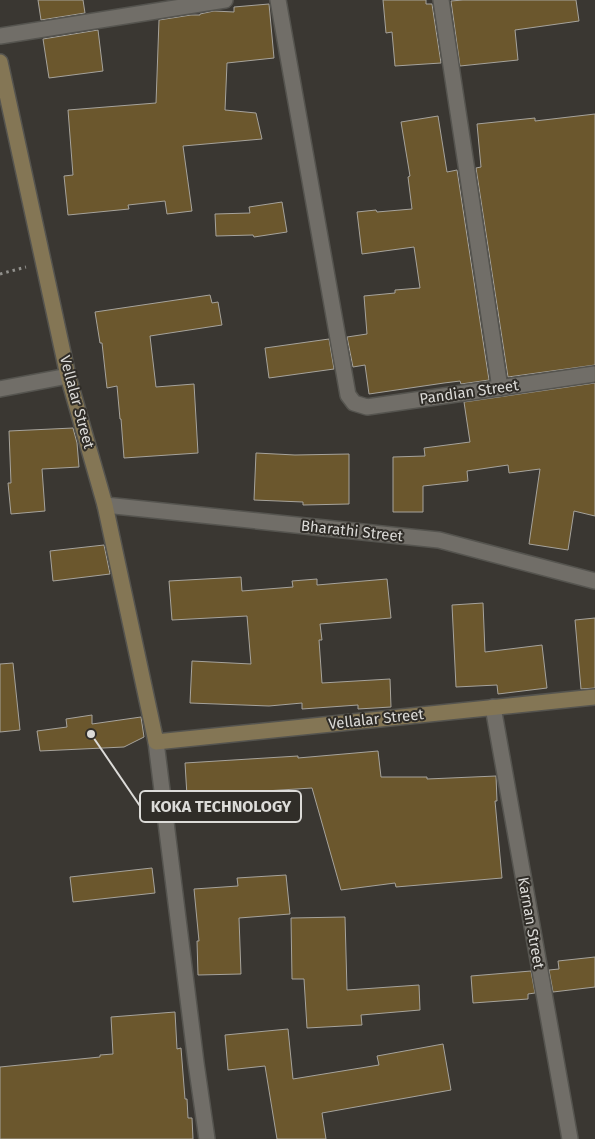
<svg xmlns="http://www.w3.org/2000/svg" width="595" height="1139" font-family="'Fira Sans',sans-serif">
<rect width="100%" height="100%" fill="#3a3732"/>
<g fill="#6b572d" stroke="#a6a39c">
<polygon points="38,0 83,0 85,13 41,20"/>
<polygon points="383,0 426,0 426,4 432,4 441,63 395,66 392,32 386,33"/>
<polygon points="463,0 576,0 579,21 515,30 518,60 460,66 451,1"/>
<polygon points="269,4 274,58 227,63 225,110 256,113 262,139 183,146 192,211 167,214 165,201 128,205 129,209 68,215 64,176 73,175 68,110 156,103 159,20 191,15 200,15 200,14 214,11 234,12 234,7"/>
<polygon points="98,30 103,71 49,78 43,39"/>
<polygon points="595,114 595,365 508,377 476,168 481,167 477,124 535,118 535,121"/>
<polygon points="438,116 447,172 457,170 489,380 461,384 460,381 444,383 369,394 365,365 353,367 347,337 367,334 364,296 395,293 395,290 420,288 414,247 362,254 357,212 376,210 377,212 412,209 408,177 410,176 401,122"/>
<polygon points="282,202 287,232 254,237 253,235 216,236 215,214 250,213 249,207"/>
<polygon points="210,295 212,303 218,302 222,325 150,336 156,387 194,384 198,453 124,458 121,419 120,419 117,386 107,388 102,343 100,343 95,312"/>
<polygon points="329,339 334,369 269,378 265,348"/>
<polygon points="595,383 595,516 574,511 568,550 529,544 540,469 509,473 508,465 467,471 468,481 423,486 423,512 393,512 393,457 425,456 424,448 470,442 464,402"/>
<polygon points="73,428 77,443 79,467 42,469 45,511 11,514 8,483 11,483 9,431"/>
<polygon points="256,453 295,455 349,454 349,504 303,505 303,502 254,500"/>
<polygon points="104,545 110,574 53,581 50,551"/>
<polygon points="241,577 242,591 293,587 292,581 317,579 317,585 387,579 391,618 320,624 322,640 319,640 322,683 390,679 391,707 358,709 358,705 302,709 302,703 269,706 190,703 192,661 251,664 247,616 172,620 169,581"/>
<polygon points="483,603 485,652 542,645 547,688 498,694 497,685 456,687 452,605"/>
<polygon points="595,618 595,688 581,689 575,620"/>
<polygon points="13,663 20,730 0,732 0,664"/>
<polygon points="92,715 92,724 141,717 144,737 124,747 40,751 37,731 67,727 66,719"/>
<polygon points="378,751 381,777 427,777 427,779 496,776 497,801 495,801 502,878 396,887 395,883 341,890 312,788 187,796 185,763 298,756 298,758"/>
<polygon points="152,868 155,893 73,902 70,877"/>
<polygon points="286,875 290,914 239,918 241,974 198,975 197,941 199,941 194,889 238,886 237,878"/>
<polygon points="345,917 347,990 419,985 420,1010 361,1015 362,1025 307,1028 304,979 292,979 291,918"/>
<polygon points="595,957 595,987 553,992 549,970 559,969 558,961"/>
<polygon points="531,971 535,993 528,994 528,999 473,1003 471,976"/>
<polygon points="175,1012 177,1049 181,1048 185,1099 187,1099 188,1118 192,1118 193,1139 0,1139 0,1067 100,1057 100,1055 113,1054 111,1017"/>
<polygon points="288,1029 293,1079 379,1065 377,1056 443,1044 451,1090 322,1113 326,1139 277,1139 265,1066 228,1070 225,1035"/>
</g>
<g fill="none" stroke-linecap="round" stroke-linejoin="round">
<defs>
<g id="street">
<polyline points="278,0 348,395 354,403 367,407 595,374"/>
<polyline points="441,0 500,388"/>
<polyline points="0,36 225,0"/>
<polyline points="0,389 68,376"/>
<polyline points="105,505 439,540 595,581"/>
<polyline points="493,707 570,1139"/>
<polyline points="156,742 196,1063 207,1139"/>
</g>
<polyline id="secondary" points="0,62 68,376 105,505 156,742 595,697"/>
</defs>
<use href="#street" stroke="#55544f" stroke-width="18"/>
<use href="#secondary" stroke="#55544f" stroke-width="18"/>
<polyline stroke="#91908c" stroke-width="3" stroke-dasharray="2.5 4" stroke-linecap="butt" points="0,274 26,267"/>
<use href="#street" stroke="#716e68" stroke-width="15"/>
<use href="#secondary" stroke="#847655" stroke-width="15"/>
</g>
<g text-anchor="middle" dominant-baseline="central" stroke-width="4" stroke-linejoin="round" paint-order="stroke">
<g font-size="15" fill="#dcdbd8" stroke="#302d28">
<text transform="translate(469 392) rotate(-8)">Pandian Street</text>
<text transform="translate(77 402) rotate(75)">Vellalar Street</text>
<text transform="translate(352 531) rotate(6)">Bharathi Street</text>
<text transform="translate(376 719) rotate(-6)">Vellalar Street</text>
<text transform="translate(531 923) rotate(80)">Karnan Street</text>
</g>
</g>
<path fill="none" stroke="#dcdbd8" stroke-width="2" d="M91 734L140 806"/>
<circle fill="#dcdbd8" stroke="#302d28" stroke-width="2" cx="91" cy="734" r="5"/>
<rect fill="#302d28" stroke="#dcdbd8" stroke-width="2" x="140" y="791" width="161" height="31" rx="5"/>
<g font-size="16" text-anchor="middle" font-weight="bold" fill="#dcdbd8">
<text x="221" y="812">KOKA TECHNOLOGY</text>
</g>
</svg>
